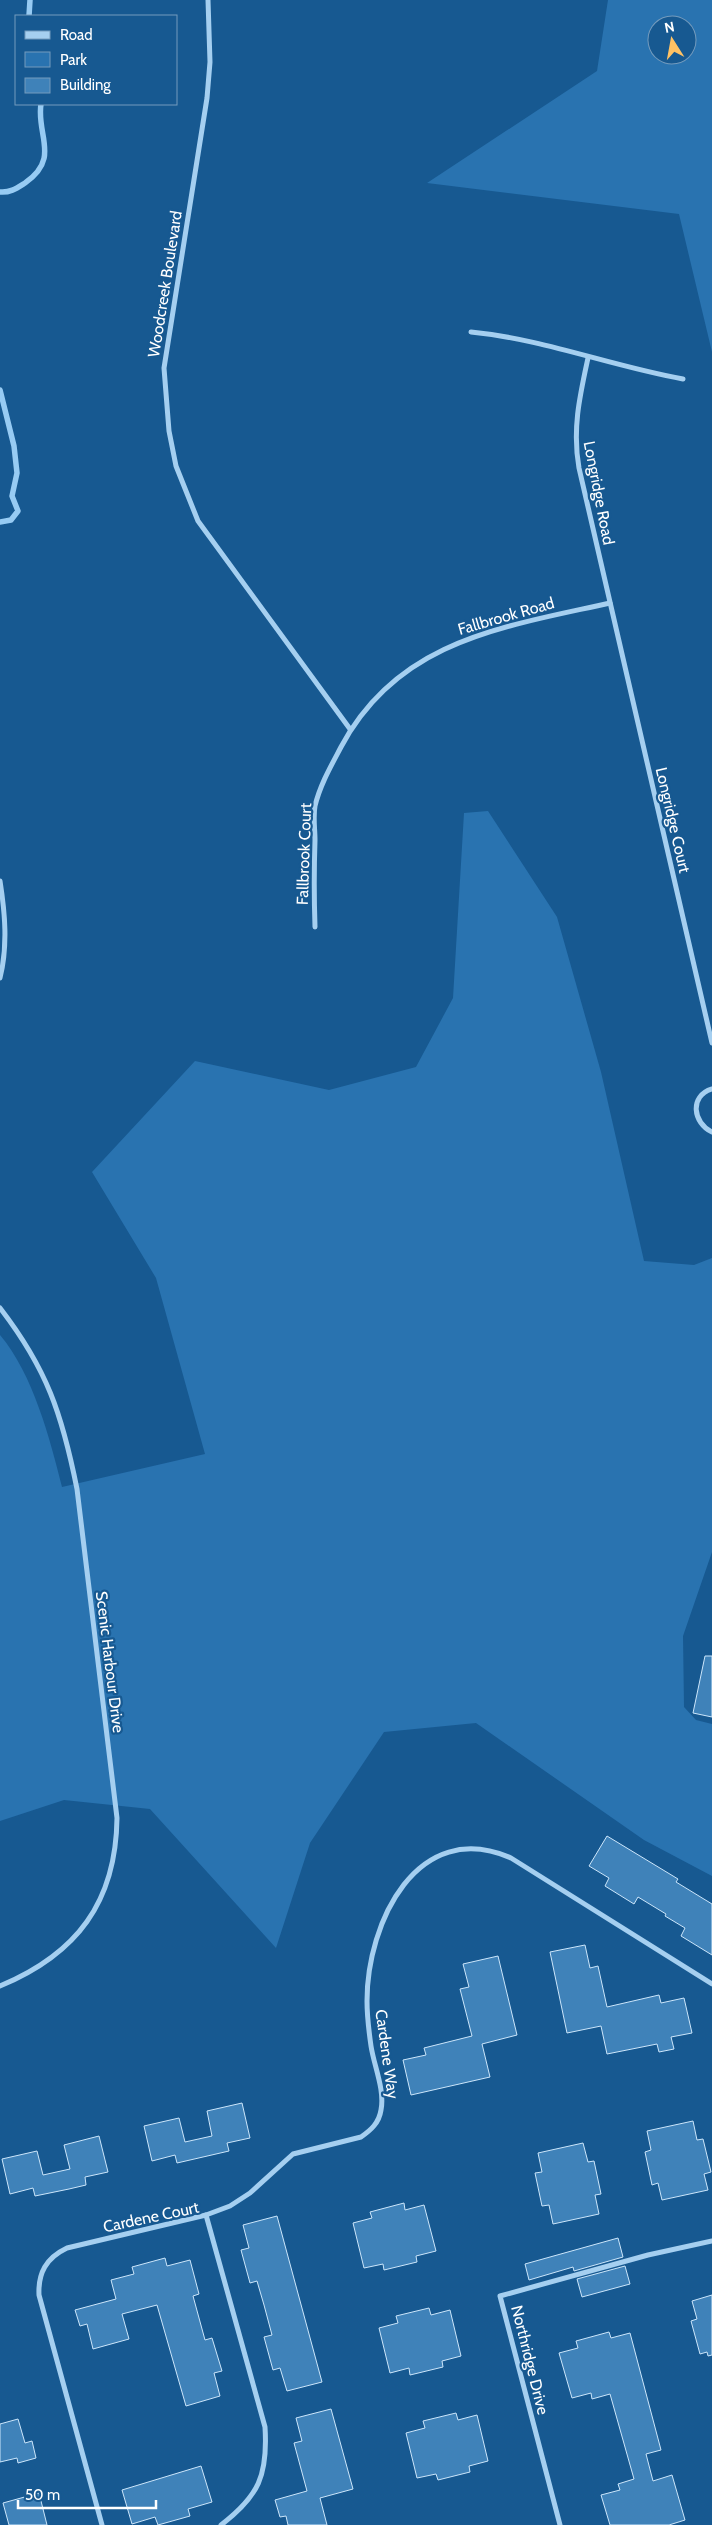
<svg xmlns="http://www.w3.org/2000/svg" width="712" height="2525" font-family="Cabin,sans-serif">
<rect width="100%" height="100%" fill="#175991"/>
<g fill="#2973b0" fill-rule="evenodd">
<path d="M608 0H712V352L679 214 427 183 597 71ZM657 25H687V55H657Z"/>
<path d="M488 811 557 917 601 1072 644 1261 694 1265 712 1258V1552L683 1636 684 1707 696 1720 712 1724V1876L644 1840 476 1723 384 1732 310 1843 276 1948 150 1809 64 1800 0 1821V1335C33 1374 50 1439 62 1487L205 1454 156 1278 92 1172 195 1061 329 1090 416 1067 453 998 464 813Z"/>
</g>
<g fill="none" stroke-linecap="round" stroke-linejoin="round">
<g stroke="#97cbf3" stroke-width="5.5">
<polyline points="29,16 30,0"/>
<path d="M0 192C10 193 17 188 25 183 61 158 36 135 41 104"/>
<polyline points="0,390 14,446 17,473 12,496 18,511 11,520 0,522"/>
</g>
</g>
<g fill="#3f82b9" stroke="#cce6fb">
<polygon points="705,1656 712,1656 712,1717 693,1713"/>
<polygon points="607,1836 678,1879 676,1882 712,1904 712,1955 681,1936 685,1928 665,1916 666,1914 638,1897 634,1904 605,1886 609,1878 589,1866"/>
<polygon points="585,1945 590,1968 598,1966 607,2007 659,1995 661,2003 684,1998 692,2033 671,2037 674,2049 659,2052 657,2044 607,2054 601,2026 567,2033 550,1952"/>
<polygon points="498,1956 517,2035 482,2044 490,2077 411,2095 403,2060 426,2055 424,2048 472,2036 460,1989 469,1987 463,1964"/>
<polygon points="242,2103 250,2138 227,2143 229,2151 177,2163 175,2155 152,2161 144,2126 179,2118 185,2142 212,2136 207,2111"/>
<polygon points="693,2121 697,2140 703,2139 711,2172 704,2174 708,2190 662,2200 658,2183 652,2185 645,2152 651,2150 647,2131"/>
<polygon points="99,2136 108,2172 85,2177 86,2185 69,2189 35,2196 33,2188 10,2194 2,2159 37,2151 43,2175 70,2169 64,2145"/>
<polygon points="583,2143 588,2162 594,2161 601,2194 595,2195 599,2214 553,2224 549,2205 542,2206 535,2173 542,2172 538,2153"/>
<polygon points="404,2203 405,2210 424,2205 436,2251 416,2256 417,2262 384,2270 383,2264 364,2268 353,2223 372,2218 370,2212"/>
<polygon points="277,2216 322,2382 287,2391 280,2368 273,2370 264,2337 272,2335 264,2305 257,2281 250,2283 241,2250 249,2248 243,2225"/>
<polygon points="618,2238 623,2257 574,2271 573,2267 529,2280 525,2264"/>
<polygon points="165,2258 167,2266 190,2260 199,2294 193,2296 205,2340 212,2338 222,2371 214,2373 220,2396 186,2406 157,2305 122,2314 129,2339 93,2349 87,2324 80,2326 75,2310 116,2299 111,2280 134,2274 132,2267"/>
<polygon points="625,2266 630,2284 582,2297 577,2279"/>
<polygon points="712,2295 712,2355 708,2356 707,2352 700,2354 691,2321 697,2319 692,2301"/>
<polygon points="429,2308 431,2315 450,2310 461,2356 442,2361 443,2367 410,2375 409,2368 390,2373 379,2328 398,2323 396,2316"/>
<polygon points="609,2332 611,2338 630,2333 661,2450 646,2454 653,2481 672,2475 685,2520 669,2525 610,2525 601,2495 620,2490 618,2484 634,2479 610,2394 592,2399 591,2393 572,2398 559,2353 578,2348 576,2341"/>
<polygon points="331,2409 353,2489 320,2498 327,2525 288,2525 286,2516 280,2517 275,2500 307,2491 294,2443 302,2441 296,2418"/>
<polygon points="456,2413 458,2420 477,2415 488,2461 469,2466 470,2472 438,2480 436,2474 417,2478 406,2433 425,2428 423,2421"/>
<polygon points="18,2419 25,2443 32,2441 36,2458 18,2463 17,2458 0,2462 0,2424"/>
<polygon points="201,2466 212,2502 188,2509 190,2516 158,2525 155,2517 132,2524 122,2490"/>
<polygon points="39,2493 47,2525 9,2525 3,2503"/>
</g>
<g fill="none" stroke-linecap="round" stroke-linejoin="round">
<g stroke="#a5cff0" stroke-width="5">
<polyline points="208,0 210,62 207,98 164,368 169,431 176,466 198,521 350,729"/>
<path d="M471 332C543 339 611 366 683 379"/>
<path d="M588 358C580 395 572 429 579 468L712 1043"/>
<path d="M0 881C5 913 8 946 0 978"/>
<path d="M315 927C314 898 314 869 315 840 315 829 313 817 315 806 320 785 331 766 341 747 398 640 503 627 610 603"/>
<path d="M712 1089C689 1096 693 1123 712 1132"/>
<path d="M0 1308C47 1369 62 1414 77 1489L117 1818C116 1902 77 1954 0 1986"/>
<path d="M206 2215 265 2427C268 2475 259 2496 221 2525"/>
<path d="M102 2525 39 2295C38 2273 46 2258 67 2248L206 2215 230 2206 250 2193 293 2154 361 2137C371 2130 379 2123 381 2110 385 2090 374 2066 371 2046 369 2032 367 2016 367 2001 367 1923 417 1817 511 1858L712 1984"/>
<polyline points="560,2525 500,2296 648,2255 712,2241"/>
</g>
</g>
<g text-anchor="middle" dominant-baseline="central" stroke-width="4.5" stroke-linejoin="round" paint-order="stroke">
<g font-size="16" fill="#fff" stroke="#175991">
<text transform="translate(165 284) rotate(-81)">Woodcreek Boulevard</text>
<text transform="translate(599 493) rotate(79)">Longridge Road</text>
<text transform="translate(506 616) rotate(-16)">Fallbrook Road</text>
<text transform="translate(673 820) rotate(77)">Longridge Court</text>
<text transform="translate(304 854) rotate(-88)">Fallbrook Court</text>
<text transform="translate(110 1662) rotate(83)">Scenic Harbour Drive</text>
<text transform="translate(387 2054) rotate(82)">Cardene Way</text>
<text transform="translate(151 2217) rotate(-12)">Cardene Court</text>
<text transform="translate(530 2360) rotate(76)">Northridge Drive</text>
</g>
</g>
<rect x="15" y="15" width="162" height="90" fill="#175991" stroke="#749bbd"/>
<rect x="25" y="31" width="25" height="8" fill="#a5cff0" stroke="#749bbd"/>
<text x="60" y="40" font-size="15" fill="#ffffff">Road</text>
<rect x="25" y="52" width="25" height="15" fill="#2973b0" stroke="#749bbd"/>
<text x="60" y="65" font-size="15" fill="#ffffff">Park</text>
<rect x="25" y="78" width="25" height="15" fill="#3f82b9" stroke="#749bbd"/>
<text x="60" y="90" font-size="15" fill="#ffffff">Building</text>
<g transform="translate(672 40) rotate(349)"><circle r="24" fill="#175991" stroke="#749bbd"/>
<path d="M0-4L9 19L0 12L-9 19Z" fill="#ffc264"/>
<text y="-8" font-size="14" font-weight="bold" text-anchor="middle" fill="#ffffff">N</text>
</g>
<path d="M18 2500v8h138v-8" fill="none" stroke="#ffffff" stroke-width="2.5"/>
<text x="25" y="2500" font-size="15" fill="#ffffff" stroke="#175991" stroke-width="4" paint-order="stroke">50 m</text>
</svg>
